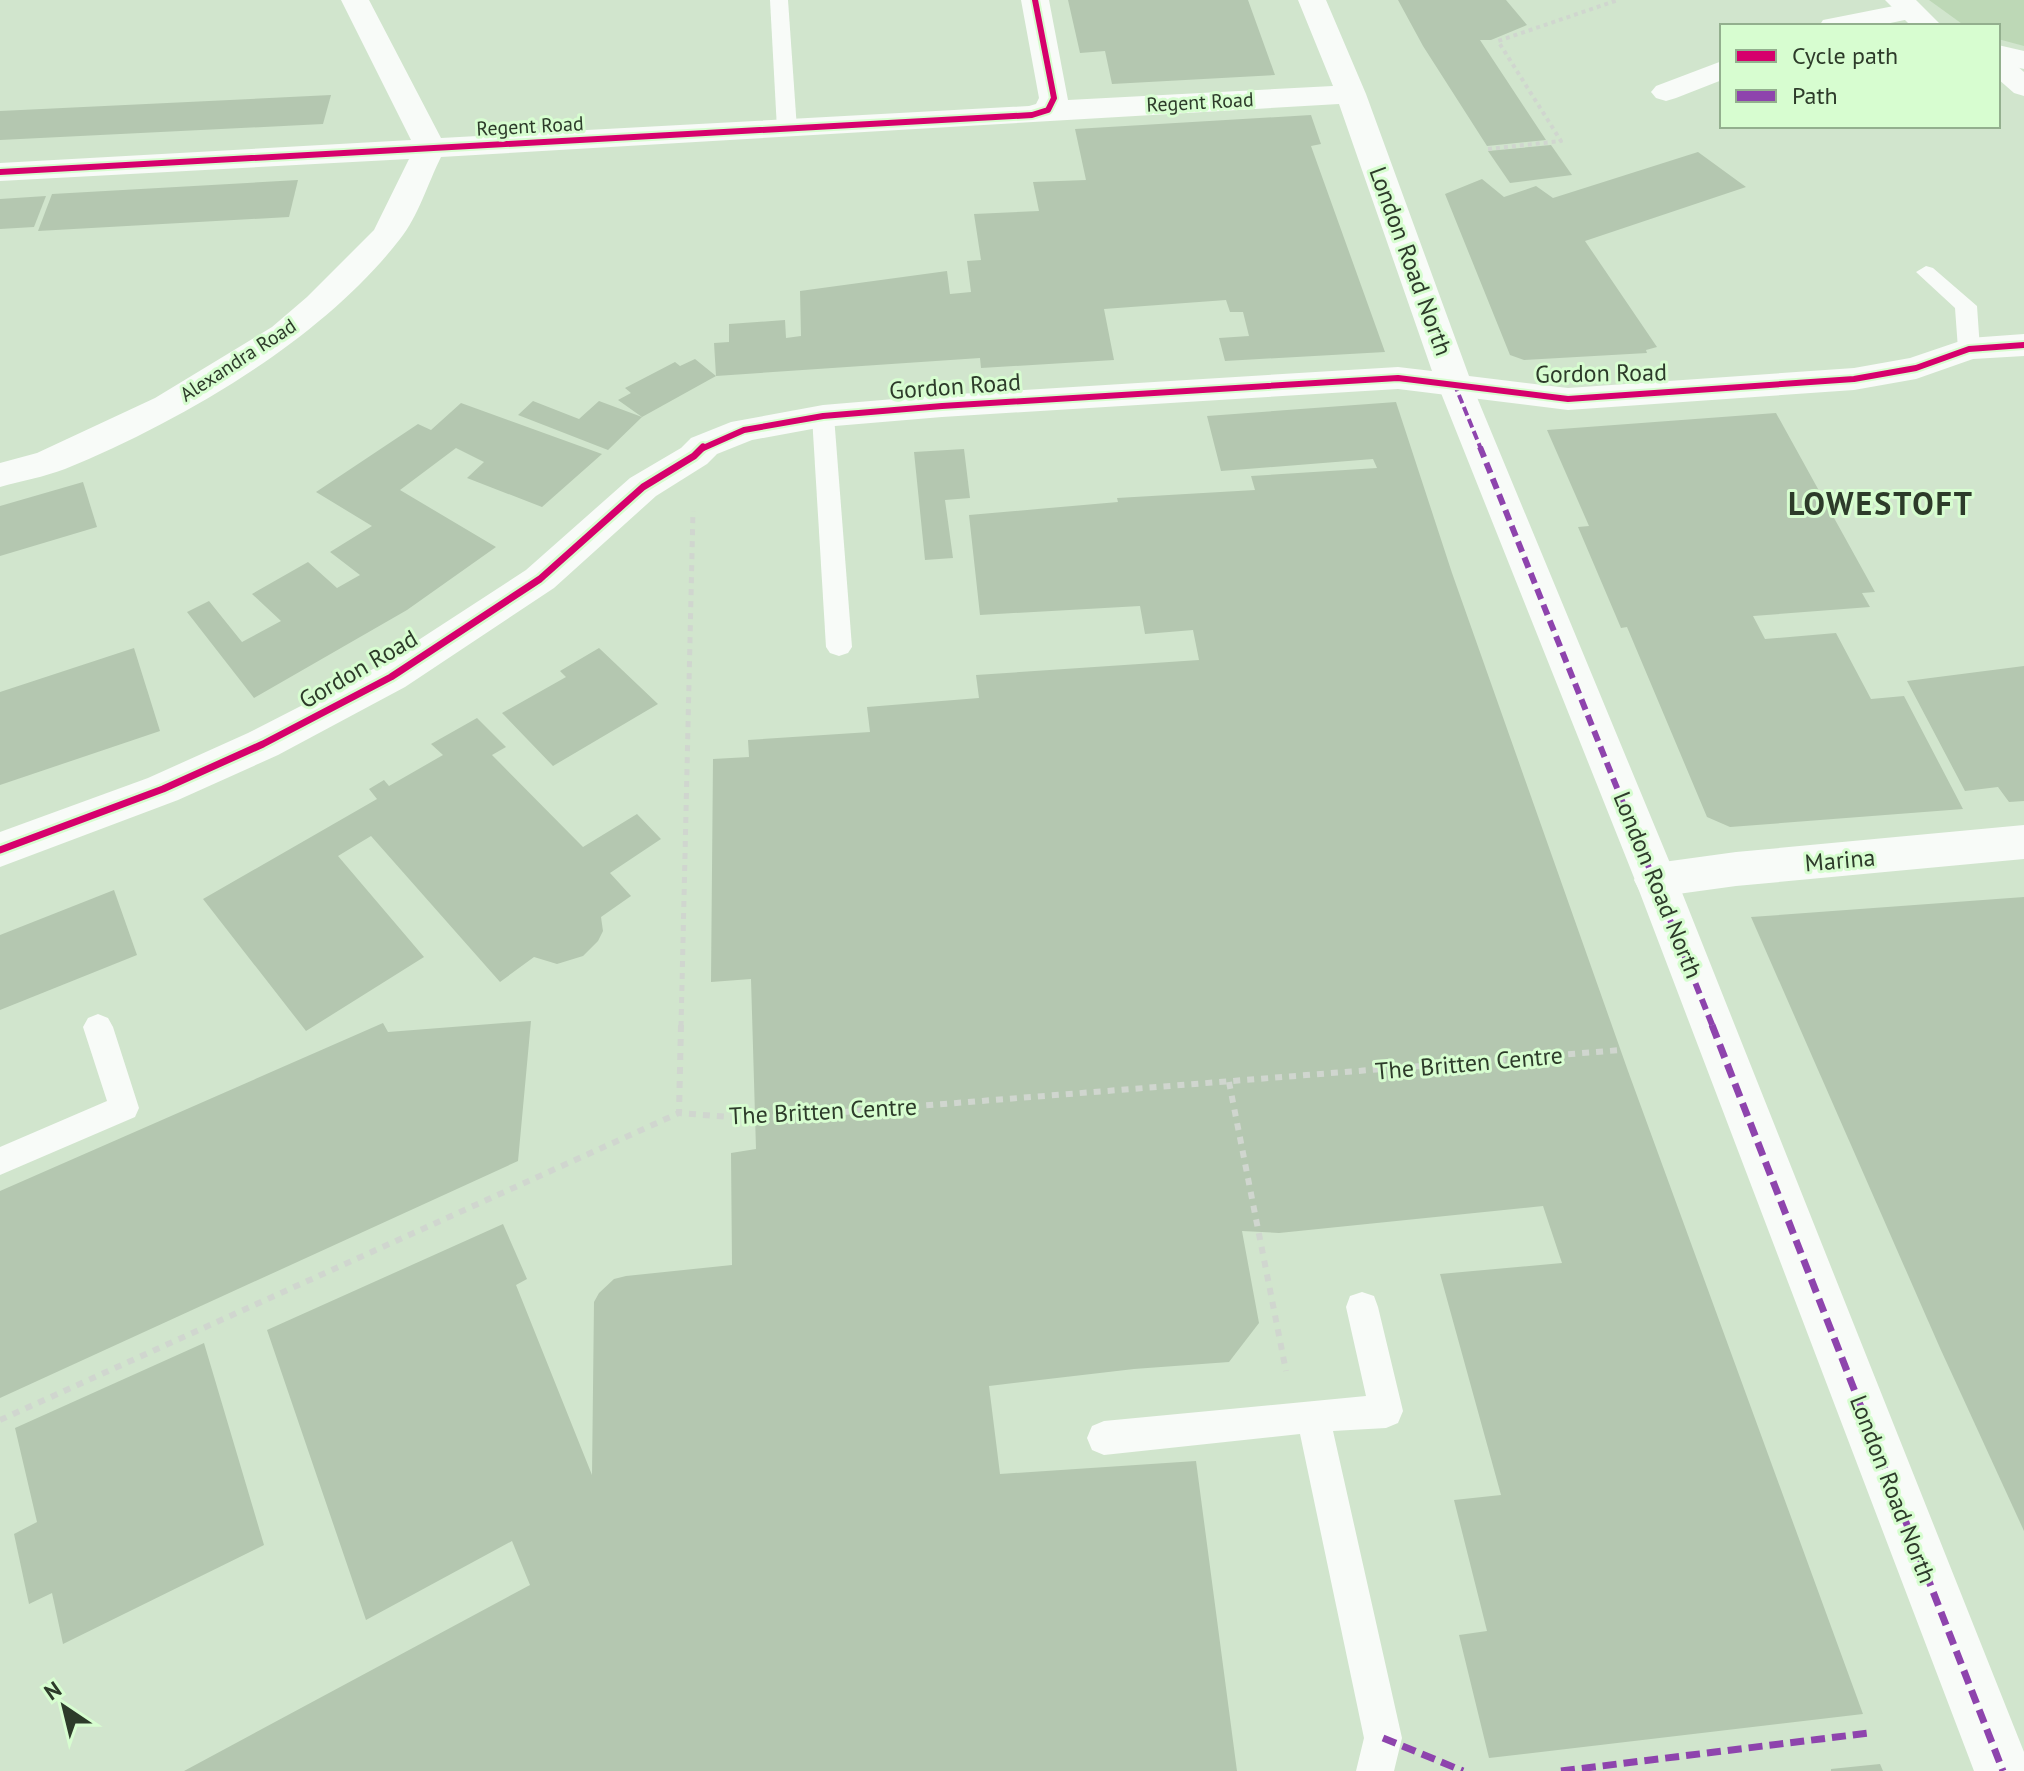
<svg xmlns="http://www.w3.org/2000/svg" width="2024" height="1771" font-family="'PT Sans',sans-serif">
<rect width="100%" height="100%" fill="#d1e5cd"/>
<polygon fill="#bdd8b6" points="1929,0 2024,0 2024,46 1998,39 1998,26 1965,26"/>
<g fill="#b4c7b0">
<polygon points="1068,0 1248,0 1275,75 1112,84 1105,51 1080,53"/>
<polygon points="1398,0 1506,0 1527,25 1491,40 1480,40 1546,140 1487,146 1423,46"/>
<polygon points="331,95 323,124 0,140 0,111"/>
<polygon points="1311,115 1321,144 1311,146 1385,352 1225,361 1219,338 1249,336 1243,312 1230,312 1226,300 1104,309 1114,360 981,368 980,358 716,376 714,343 729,342 729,324 785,320 786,338 801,336 800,291 947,271 950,294 971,292 967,261 981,260 974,214 1039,211 1033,182 1086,180 1075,129"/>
<polygon points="1551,145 1572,175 1510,183 1488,151"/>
<polygon points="1698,152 1746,187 1585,241 1657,347 1646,350 1647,353 1524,360 1510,355 1445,194 1482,179 1504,197 1536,186 1553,198"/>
<polygon points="298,180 289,217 38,231 52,194"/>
<polygon points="46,196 34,227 0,229 0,199"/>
<polygon points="695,359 716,376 642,417 618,400 631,393 625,388 675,362 680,366"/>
<polygon points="533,401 579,419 599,401 642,417 608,450 518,415"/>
<polygon points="1396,402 1452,573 1628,1071 1863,1714 1489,1758 1459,1635 1487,1631 1454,1500 1501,1495 1440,1274 1562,1263 1543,1206 1279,1233 1242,1231 1259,1323 1229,1362 1134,1369 989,1386 1000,1474 1196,1461 1237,1771 184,1771 530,1585 512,1541 366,1620 267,1330 503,1224 527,1279 516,1285 592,1475 594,1302 599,1293 614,1279 626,1276 732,1265 731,1153 756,1149 751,979 711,982 713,759 749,757 748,740 870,732 867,707 979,698 976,675 1199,660 1193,630 1145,634 1140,606 980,615 969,515 1118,502 1117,498 1255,490 1251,476 1377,468 1373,459 1221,471 1207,416"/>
<polygon points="461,403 602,454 542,507 467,478 484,462 456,448 400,490 496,547 407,610 254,698 187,612 209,601 242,642 281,621 252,594 308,562 337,588 360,575 330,552 372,526 316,492 418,424 431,430"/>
<polygon points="1776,413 1875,592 1862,593 1870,607 1753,616 1765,639 1836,633 1871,699 1904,696 1963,809 1730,827 1707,817 1627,627 1621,628 1578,527 1589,526 1547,430"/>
<polygon points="964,449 970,498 945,500 953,558 925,560 914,452"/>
<polygon points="83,482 97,527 0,556 0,506"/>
<polygon points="134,648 160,731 0,785 0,692"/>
<polygon points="599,648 658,704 553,766 502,713 566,677 560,671"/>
<polygon points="2024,666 2024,801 2009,802 1998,787 1965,791 1907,681"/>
<polygon points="477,718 506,747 492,755 583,847 637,814 661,839 610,873 631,896 601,917 603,931 598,941 583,956 557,964 534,957 500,982 371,836 338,856 424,957 306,1031 203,899 377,799 369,789 384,780 389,786 443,755 431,744"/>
<polygon points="114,890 137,955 0,1010 0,935"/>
<polygon points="2024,897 2024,1531 1940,1348 1751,917"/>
<polygon points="531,1021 518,1161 0,1398 0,1191 383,1023 388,1032"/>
<polygon points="204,1343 264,1545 63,1644 52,1593 29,1604 14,1534 37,1522 15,1428"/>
<polygon points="1880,1764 1883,1771 1831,1771 1831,1769"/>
</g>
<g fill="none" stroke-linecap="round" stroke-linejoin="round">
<polyline stroke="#d0d6cf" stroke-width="4" stroke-dasharray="4 4" stroke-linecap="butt" points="1488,149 1561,141 1498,41 1618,0"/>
<polyline stroke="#d0d6cf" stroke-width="5" stroke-dasharray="6 6" stroke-linecap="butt" points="681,1027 693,511"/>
<g stroke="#d0d6cf" stroke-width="6" stroke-dasharray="7 7" stroke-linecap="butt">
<polyline points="681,1025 679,1113 755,1119 1621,1050"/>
<polyline points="1229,1082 1286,1371"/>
<polyline points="0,1420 679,1113"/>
</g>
<g fill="#f8fbf8" fill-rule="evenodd">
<polygon points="770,0 788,0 797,129 787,135 777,129"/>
<polygon points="1926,266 1933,268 1977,306 1980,349 1977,354 1969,356 1958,349 1955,308 1916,272"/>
<polygon points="823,409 831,411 834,416 852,647 848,653 839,656 830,653 826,647 812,416 815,411"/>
<polygon points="98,1014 108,1018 113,1027 139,1108 135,1117 0,1175 0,1147 107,1101 83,1027 88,1018"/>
<polygon points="1362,1292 1374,1296 1378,1307 1403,1411 1398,1423 1386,1428 1333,1431 1402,1738 1394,1771 1356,1771 1364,1738 1300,1434 1104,1455 1092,1450 1087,1438 1092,1426 1104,1421 1366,1396 1346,1307 1350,1296"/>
</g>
<polygon fill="#f8fbf8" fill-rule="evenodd" points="1454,372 1466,376 1471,383 1677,880 2024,1752 2024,1771 1974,1771 1635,880 1437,383 1442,376"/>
<g fill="#f8fbf8" fill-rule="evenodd">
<path d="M341 0H369L441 138 1029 106 1036 104 1039 98 1021 0H1049L1068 100 1333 86 1298 0H1326L1366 94 1469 376 1568 388 1854 368 1910 358 1969 338 2024 334V356L1973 359 1916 379 1854 390 1568 410 1398 389 942 417 823 427 752 440 717 454 707 464 656 496 554 588 405 687 278 755 178 800 0 867V832L148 778 248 733 377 667 526 570 630 478 681 448 691 438 731 422 823 405 942 395 1398 367 1432 371 1339 104 441 157C428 183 418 217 400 239 322 340 182 421 65 469 44 477 21 481 0 487V463L37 453 155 398 272 327 307 297 374 230 409 159 0 181V163L411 140Z"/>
<polygon points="1909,3 1919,5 1923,11 1919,17 1876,26 1819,26 1823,20"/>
<polygon points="1998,55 2008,58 2024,72 2024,96 2014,93 1998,79"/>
<polygon points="1722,61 1722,80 1676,98 1666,101 1656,98 1651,92 1656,86"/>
<polygon points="2024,825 2024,859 1736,886 1656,897 1640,892 1634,880 1640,868 1656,863 1736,852"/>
</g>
<g fill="#f8fbf8" fill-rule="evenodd">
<polygon points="1885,0 1916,0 1942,26 1911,26"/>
<polygon points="1998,45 2024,51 2024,69 1998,63"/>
</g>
<polyline stroke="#8e44ad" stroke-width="4" stroke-dasharray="9 4" stroke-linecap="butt" points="1454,383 1481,449"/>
<polyline stroke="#8e44ad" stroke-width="6" stroke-dasharray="11 6" stroke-linecap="butt" points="1480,447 1713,1027"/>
<g stroke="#8e44ad" stroke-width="7" stroke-dasharray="14 7" stroke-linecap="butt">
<polyline points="1712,1025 2003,1771"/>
<polyline points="1383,1738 1463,1771"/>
<polyline points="1561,1771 1869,1733"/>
</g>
<defs>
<g id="cycleway-far1">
<polyline points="0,172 1032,115 1048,110 1054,98 1035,0"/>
<polyline points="701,449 744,430 823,416 942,406 1398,378 1568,399 1854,379 1916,368 1969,349 2024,345"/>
</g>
<polyline id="cycleway" points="0,850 163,789 263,744 391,677 540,579 643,487 694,456 703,447"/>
</defs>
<use href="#cycleway-far1" stroke="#d7fdd0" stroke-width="10"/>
<use href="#cycleway" stroke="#d7fdd0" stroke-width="12"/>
<use href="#cycleway-far1" stroke="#d6006c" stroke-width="6"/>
<use href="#cycleway" stroke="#d6006c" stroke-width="7"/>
</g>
<g text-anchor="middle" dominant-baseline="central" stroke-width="6" stroke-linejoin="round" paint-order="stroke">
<g font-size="20" fill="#2d3b2a" stroke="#d7fdd0">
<text transform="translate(1200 102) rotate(-3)">Regent Road</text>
<text transform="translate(530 126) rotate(-3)">Regent Road</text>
<text transform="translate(238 360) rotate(-33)">Alexandra Road</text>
</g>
<g font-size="24" fill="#2d3b2a" stroke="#d7fdd0">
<text transform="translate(1411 261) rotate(70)">London Road North</text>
<text transform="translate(1601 373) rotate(-1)">Gordon Road</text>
<text transform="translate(955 386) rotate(-4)">Gordon Road</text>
<text transform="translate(358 669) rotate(-30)">Gordon Road</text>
<text transform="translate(1840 860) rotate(-5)">Marina</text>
<text transform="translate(1658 885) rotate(68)">London Road North</text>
<text transform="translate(1469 1063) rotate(-5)">The Britten Centre</text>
<text transform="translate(823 1111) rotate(-3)">The Britten Centre</text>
<text transform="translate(1893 1489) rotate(69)">London Road North</text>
</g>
<g font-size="32" font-weight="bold" letter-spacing="2" fill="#2d3b2a" stroke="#d7fdd0">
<text x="1881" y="503">LOWESTOFT</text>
</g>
</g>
<rect x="1720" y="24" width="280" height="104" fill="#d7fdd0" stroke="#93af8e" stroke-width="2"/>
<rect x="1736" y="50" width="40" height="12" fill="#d6006c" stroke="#93af8e" stroke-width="2"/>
<text x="1792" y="64" font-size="24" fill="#2d3b2a">Cycle path</text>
<rect x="1736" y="90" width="40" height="12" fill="#8e44ad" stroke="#93af8e" stroke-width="2"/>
<text x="1792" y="104" font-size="24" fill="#2d3b2a">Path</text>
<g transform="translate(64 1707) rotate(325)" stroke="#d7fdd0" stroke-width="6" paint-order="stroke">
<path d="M0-6L14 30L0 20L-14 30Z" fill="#2d3b2a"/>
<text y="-12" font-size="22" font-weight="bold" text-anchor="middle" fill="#2d3b2a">N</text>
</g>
</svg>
